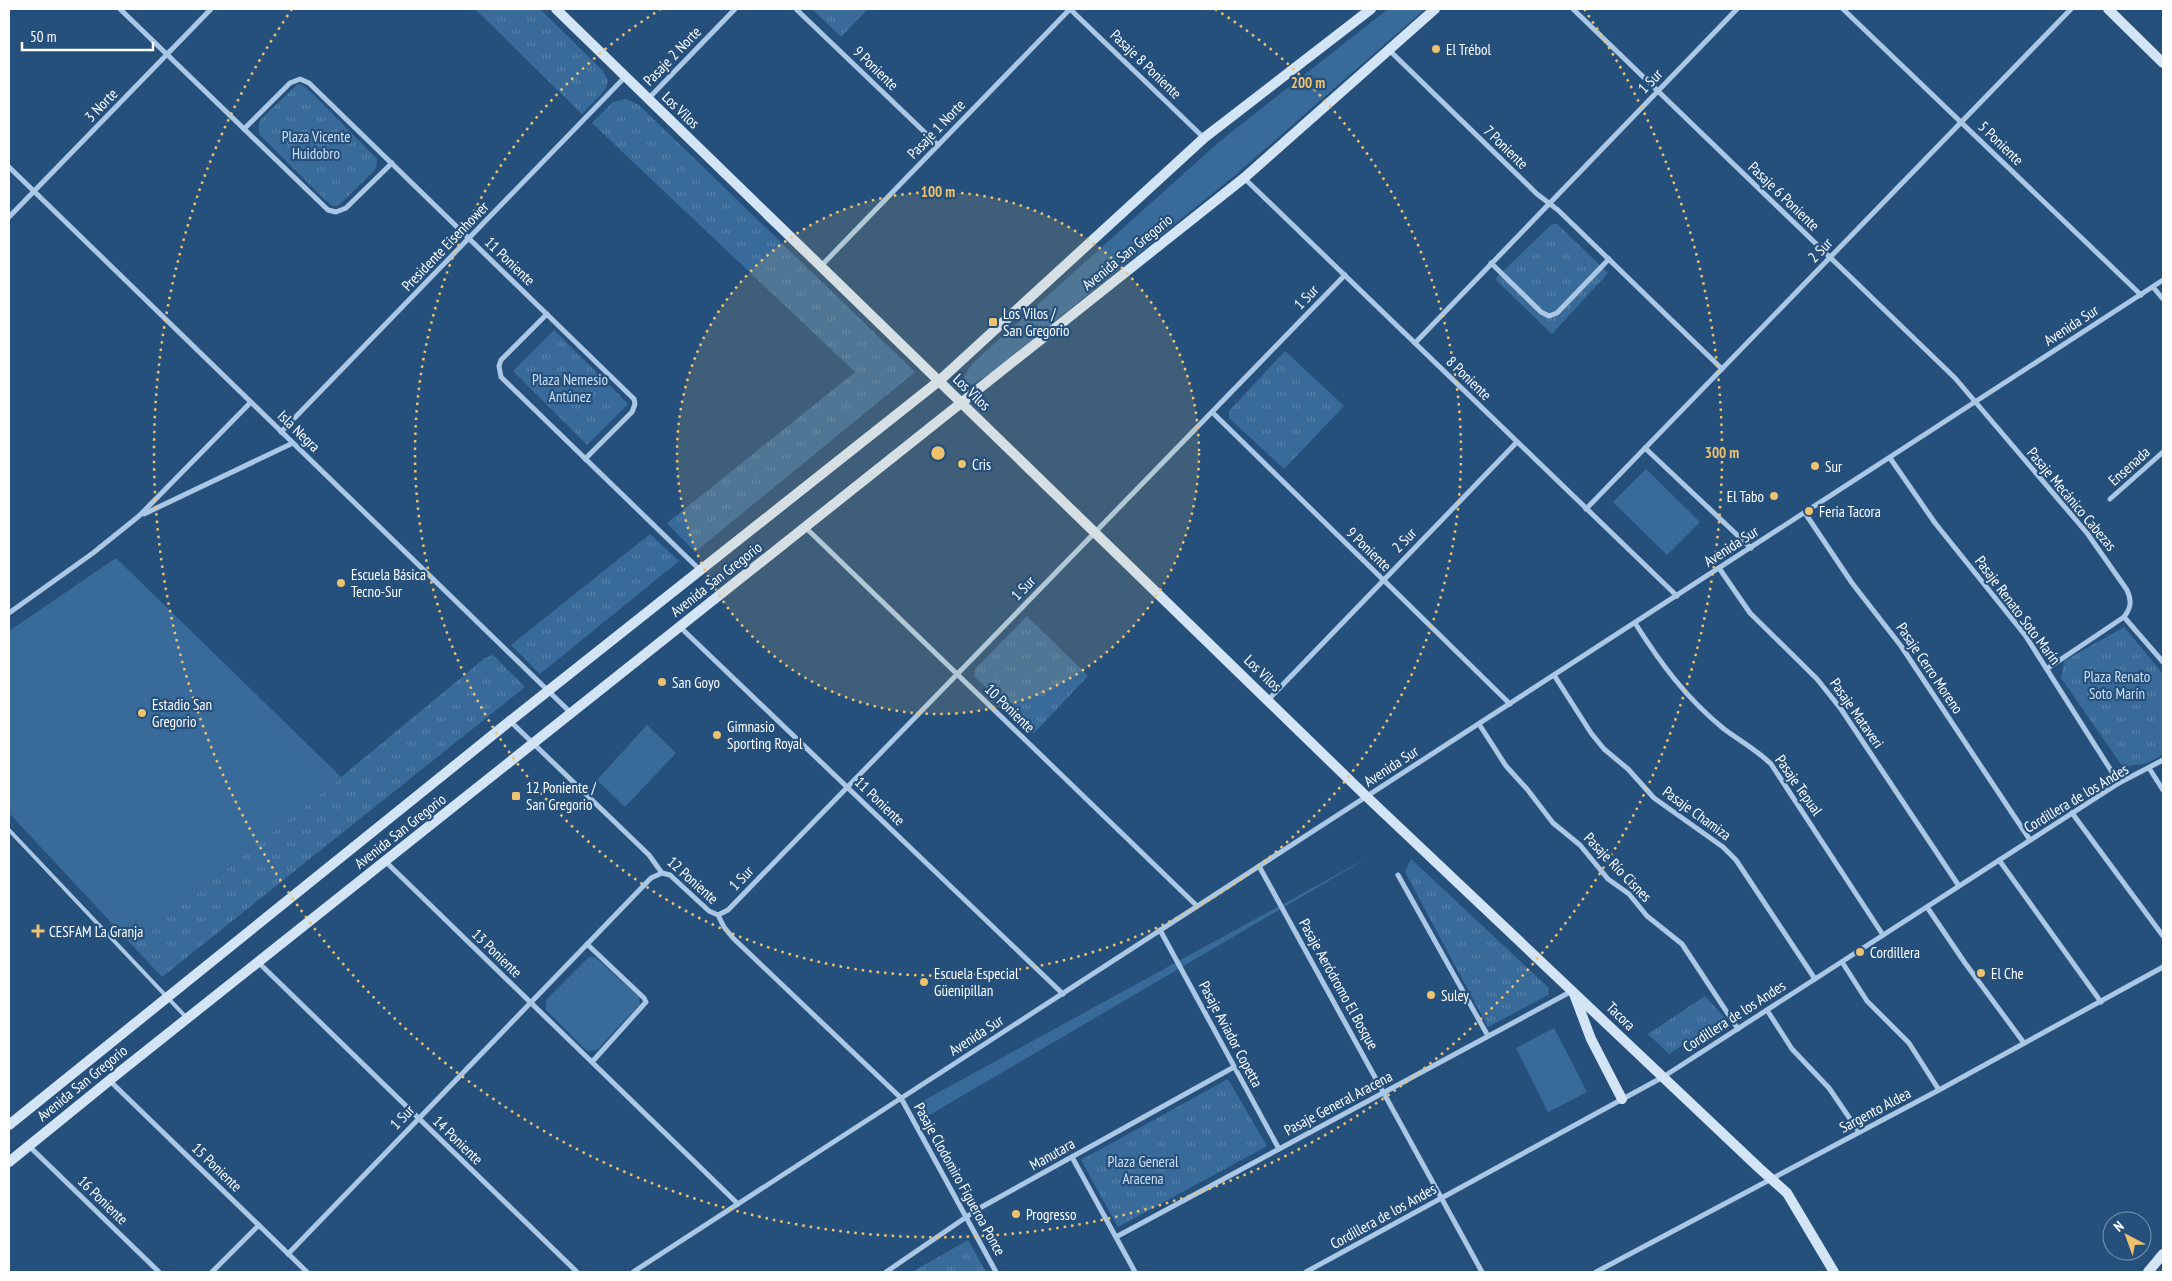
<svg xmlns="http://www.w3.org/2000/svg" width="2172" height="1281" font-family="'PT Sans Narrow',sans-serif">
<defs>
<pattern id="park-tufts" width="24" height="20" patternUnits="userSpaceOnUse" patternTransform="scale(1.25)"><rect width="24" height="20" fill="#396b9a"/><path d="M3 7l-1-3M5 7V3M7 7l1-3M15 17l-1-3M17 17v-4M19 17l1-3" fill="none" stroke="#5781a9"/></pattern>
</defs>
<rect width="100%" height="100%" fill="#26507c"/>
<g fill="#396b9a">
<path d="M1388 9H1425L1234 176 990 374 971 385 964 383C963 370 978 359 987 350L1219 142Z"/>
<polygon points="1646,469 1700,522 1667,555 1613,502"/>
<polygon points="116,558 341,777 132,945 9,813 9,631"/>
<polygon points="647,725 676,753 625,807 597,780"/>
<polygon points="1371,856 926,1117 919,1103"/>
<polygon points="589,957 595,957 639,997 640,1004 597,1050 587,1051 546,1010 546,1000"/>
<polygon points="1554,1028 1587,1092 1548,1112 1516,1048"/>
</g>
<g fill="url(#park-tufts)">
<polygon points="475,9 540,9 603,71 608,81 605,90 582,114"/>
<polygon points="812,9 868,9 841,37"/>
<path d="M298 84 302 85 311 92 377 159 376 168 372 173 339 205 333 206 325 200 260 135C258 129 258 123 262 118Z"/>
<polygon points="626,99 639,105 915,372 695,552 667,523 855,372 592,123 613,102"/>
<polygon points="1552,224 1557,224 1608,273 1552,334 1495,279"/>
<polygon points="554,330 628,404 587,445 513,371"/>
<polygon points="1285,351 1344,406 1284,469 1229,418 1229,411"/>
<polygon points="650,534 679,561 540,674 511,645"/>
<polygon points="1027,616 1088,676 1034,733 974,676 975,669"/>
<polygon points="2124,627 2163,674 2163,754 2148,763 2123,767 2061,678 2064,661"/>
<polygon points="493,655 525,687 162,977 132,945 341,777 485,658"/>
<polygon points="1411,859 1549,988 1548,995 1488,1027 1405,872"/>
<polygon points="1705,996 1725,1018 1669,1054 1648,1034"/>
<polygon points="1228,1079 1267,1146 1118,1227 1081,1160"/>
<polygon points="968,1240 986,1272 912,1272"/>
</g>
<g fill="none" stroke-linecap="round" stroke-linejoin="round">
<polyline stroke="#aac8e5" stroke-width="4" points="9,830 186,1017"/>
<g stroke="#aac8e5" stroke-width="5">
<polyline points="120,9 328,210 336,212 346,208 392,163"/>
<polyline points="796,9 938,145"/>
<polyline points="1070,9 1204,138"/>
<path d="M1573 9 1955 378 2087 533 2127 590C2132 601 2131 608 2124 617L2048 668"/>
<polyline points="1843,9 2141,295"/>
<polyline points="1388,49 1537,194 1558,210 1722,369"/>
<polyline points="648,99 735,9"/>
<polyline points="244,129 290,83 300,79 309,83 634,399 635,404 632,412 585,459"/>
<polyline points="9,167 571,713"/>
<polyline points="1244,178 1677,596"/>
<polyline points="9,217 211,9"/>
<polyline points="1491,263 1541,312 1549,316 1557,313 1609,259"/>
<polyline points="821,266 1070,9"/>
<polyline points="2153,287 2163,299"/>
<polyline points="547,314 501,360 499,366 501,377 700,570"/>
<polyline points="1415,343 1737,9"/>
<polyline points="1212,412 1510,704"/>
<polyline points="281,432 625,77"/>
<polyline points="1645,448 1751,548"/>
<polyline points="1890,458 1935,523 2025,635 2119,783"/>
<polyline points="2110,499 2163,452"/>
<polyline points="1586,509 2071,9"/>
<polyline points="1805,513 1852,583 1901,646 2030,840"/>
<polyline points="144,514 293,443"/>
<polyline points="805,527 1197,906"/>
<polyline points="1719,568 1750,613 1817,679 1841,709 1959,886"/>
<polyline points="9,613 93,553 139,516 251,402"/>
<polyline points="2124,617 2163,662"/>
<path d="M1635 623C1661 664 1686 698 1724 729 1740 741 1757 750 1771 764L1883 935"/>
<polyline points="680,627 1063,994"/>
<polyline points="1554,675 1591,733 1604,749 1628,769 1654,798 1723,847 1736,860 1815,979"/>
<polyline points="1269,699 1517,442"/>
<polyline points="510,721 649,855 662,873 670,875 709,911 718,915 724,927 733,938 901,1098 996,1272"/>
<polyline points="1479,724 1506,766 1527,789 1553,823 1580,845 1608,879 1629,894 1647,916 1682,944 1738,1029"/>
<polyline points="2149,768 2163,790"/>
<polyline points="2072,813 2163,936"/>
<polyline points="1999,860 2101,1002"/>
<polyline points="385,861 738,1204"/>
<polyline points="1259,866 1482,1272"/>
<polyline points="1398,875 1488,1036"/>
<polyline points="1927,907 1965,963 2024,1043"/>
<polyline points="718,915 728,910 1345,275"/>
<polyline points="1160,930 1279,1149"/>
<polyline points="587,944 644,998 646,1002 592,1062"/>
<polyline points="258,962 577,1272"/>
<polyline points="1842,962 1867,1001 1909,1043 1939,1090"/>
<polyline points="1767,1010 1792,1049 1829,1088 1859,1132"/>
<polyline points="109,1080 307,1272"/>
<polyline points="29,1146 159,1272"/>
<polyline points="1072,1157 1135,1272"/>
<polyline points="1116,1237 1572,991"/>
<polyline points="288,1254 651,878 662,873"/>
<polyline points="212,1272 259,1225"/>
<polyline points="633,1272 2163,280"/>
<polyline points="886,1272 978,1209 1234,1067"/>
<polyline points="1306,1272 1663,1077 2119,783 2163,760"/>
<polyline points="1596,1272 1939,1090 2163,967"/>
</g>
<g stroke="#d3e4f5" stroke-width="10">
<polyline points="556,9 1367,797 1759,1168 1787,1193 1834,1272"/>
<polyline points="2108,9 2163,63"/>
<polyline points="1574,994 1591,1039 1622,1099"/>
<polyline points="9,1125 510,721 939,381 1204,138 1371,9"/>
<polyline points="9,1162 121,1071 1244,178 1435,9"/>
<polyline points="2148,1272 2163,1254"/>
</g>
</g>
<circle cx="938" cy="453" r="261" fill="#eec26f" fill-opacity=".12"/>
<g fill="none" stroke="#eec26f" stroke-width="2.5" stroke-dasharray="2.5 5">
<circle cx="938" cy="453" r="261"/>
<path d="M1215 9A523 523 0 1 1 661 9"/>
<path d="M1584 9A784 784 0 1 1 292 9"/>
</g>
<g fill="#eec26f" stroke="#26507c" stroke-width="2">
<circle cx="1436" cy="49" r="5"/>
<rect x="988" y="317" width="10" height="10" rx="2.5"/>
<circle cx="962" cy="464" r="5"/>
<circle cx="1815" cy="466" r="5"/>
<circle cx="1774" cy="496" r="5"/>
<circle cx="1809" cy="511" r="5"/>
<circle cx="341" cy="583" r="5"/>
<circle cx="662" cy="682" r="5"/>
<circle cx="142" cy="713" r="5"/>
<circle cx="717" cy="735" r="5"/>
<rect x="511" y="791" width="10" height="10" rx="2.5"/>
<path d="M35.5 923.5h5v5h5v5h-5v5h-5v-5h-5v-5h5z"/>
<circle cx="1860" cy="952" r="5"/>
<circle cx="1981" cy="973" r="5"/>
<circle cx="924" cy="982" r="5"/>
<circle cx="1431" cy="995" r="5"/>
<circle cx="1016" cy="1214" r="5"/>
</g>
<g text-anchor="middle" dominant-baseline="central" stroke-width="4.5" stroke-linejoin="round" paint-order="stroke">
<g font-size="15" fill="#fff" stroke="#26507c" text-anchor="start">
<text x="1446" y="49">El Trébol</text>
<text x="1003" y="313">Los Vilos /<tspan x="1003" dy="17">San Gregorio</tspan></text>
<text x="972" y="464">Cris</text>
<text x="1825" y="466">Sur</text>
<text x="1764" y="496" text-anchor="end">El Tabo</text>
<text x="1819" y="511">Feria Tacora</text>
<text x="351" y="574">Escuela Básica<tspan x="351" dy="17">Tecno-Sur</tspan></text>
<text x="672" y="682">San Goyo</text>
<text x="152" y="704">Estadio San<tspan x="152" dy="17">Gregorio</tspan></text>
<text x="727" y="726">Gimnasio<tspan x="727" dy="17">Sporting Royal</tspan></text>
<text x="526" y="787">12 Poniente /<tspan x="526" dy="17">San Gregorio</tspan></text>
<text x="49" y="931">CESFAM La Granja</text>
<text x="1870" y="952">Cordillera</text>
<text x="934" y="973">Escuela Especial<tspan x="934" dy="17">Güenipillan</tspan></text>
<text x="1991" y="973">El Che</text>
<text x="1441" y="995">Suley</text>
<text x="1026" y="1214">Progresso</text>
</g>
<g font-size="15" fill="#fff" stroke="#26507c">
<text transform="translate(672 56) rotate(-46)">Pasaje 2 Norte</text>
<text transform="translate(1146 64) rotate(44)">Pasaje 8 Poniente</text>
<text transform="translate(876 68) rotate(44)">9 Poniente</text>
<text transform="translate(1650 81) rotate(-46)">1 Sur</text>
<text transform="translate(101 105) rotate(-46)">3 Norte</text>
<text transform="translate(681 110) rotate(44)">Los Vilos</text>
<text transform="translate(936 129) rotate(-46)">Pasaje 1 Norte</text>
<text transform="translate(2001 143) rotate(44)">5 Poniente</text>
<text transform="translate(1506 147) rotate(44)">7 Poniente</text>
<text transform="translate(1784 196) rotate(44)">Pasaje 6 Poniente</text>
<text transform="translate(445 246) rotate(-46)">Presidente Eisenhower</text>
<text transform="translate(1820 250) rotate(-46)">2 Sur</text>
<text transform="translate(1127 252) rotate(-39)">Avenida San Gregorio</text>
<text transform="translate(510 261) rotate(44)">11 Poniente</text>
<text transform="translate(1306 297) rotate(-46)">1 Sur</text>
<text transform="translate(2071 325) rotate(-33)">Avenida Sur</text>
<text transform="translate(1469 378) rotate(44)">8 Poniente</text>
<text transform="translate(972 392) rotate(44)">Los Vilos</text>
<text transform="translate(299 431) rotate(44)">Isla Negra</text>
<text transform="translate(2129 466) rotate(-42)">Ensenada</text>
<text transform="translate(2072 499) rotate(50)">Pasaje Mecánico Cabezas</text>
<text transform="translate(1404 540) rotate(-46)">2 Sur</text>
<text transform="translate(1731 546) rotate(-33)">Avenida Sur</text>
<text transform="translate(1369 549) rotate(44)">9 Poniente</text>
<text transform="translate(716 579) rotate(-38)">Avenida San Gregorio</text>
<text transform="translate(1023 588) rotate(-46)">1 Sur</text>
<text transform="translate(2018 610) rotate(53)">Pasaje Renato Soto Marín</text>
<text transform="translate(1930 668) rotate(56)">Pasaje Cerro Moreno</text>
<text transform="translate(1263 673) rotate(44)">Los Vilos</text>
<text transform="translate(1010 708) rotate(44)">10 Poniente</text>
<text transform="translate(1857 713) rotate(55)">Pasaje Mataveri</text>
<text transform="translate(1391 766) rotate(-33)">Avenida Sur</text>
<text transform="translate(1799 785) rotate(55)">Pasaje Tepual</text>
<text transform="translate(2076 798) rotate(-31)">Cordillera de los Andes</text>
<text transform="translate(880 801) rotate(44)">11 Poniente</text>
<text transform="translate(1697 813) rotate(36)">Pasaje Chamiza</text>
<text transform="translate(400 831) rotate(-38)">Avenida San Gregorio</text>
<text transform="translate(1618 867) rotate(46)">Pasaje Río Cisnes</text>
<text transform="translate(741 878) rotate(-46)">1 Sur</text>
<text transform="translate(693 880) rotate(42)">12 Poniente</text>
<text transform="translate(497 953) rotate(44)">13 Poniente</text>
<text transform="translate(1339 984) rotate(61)">Pasaje Aeródromo El Bosque</text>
<text transform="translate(1621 1016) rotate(44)">Tacora</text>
<text transform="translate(1734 1016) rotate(-33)">Cordillera de los Andes</text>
<text transform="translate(1231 1034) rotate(62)">Pasaje Aviador Copetta</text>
<text transform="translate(976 1035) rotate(-33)">Avenida Sur</text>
<text transform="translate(82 1083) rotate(-39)">Avenida San Gregorio</text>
<text transform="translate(1338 1103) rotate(-28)">Pasaje General Aracena</text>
<text transform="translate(1875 1110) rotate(-28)">Sargento Aldea</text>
<text transform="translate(402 1117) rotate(-46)">1 Sur</text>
<text transform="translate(458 1140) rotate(44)">14 Poniente</text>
<text transform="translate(1052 1154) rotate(-29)">Manutara</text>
<text transform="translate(217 1167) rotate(44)">15 Poniente</text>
<text transform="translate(960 1179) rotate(61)">Pasaje Clodomiro Figueroa Ponce</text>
<text transform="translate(103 1200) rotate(44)">16 Poniente</text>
<text transform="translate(1383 1216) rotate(-29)">Cordillera de los Andes</text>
</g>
<g font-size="15" fill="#cde1f4" stroke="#26507c">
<text x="316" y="136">Plaza Vicente<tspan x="316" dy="17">Huidobro</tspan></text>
<text x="570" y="379">Plaza Nemesio<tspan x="570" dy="17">Antúnez</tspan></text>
<text x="2117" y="676">Plaza Renato<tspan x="2117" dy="17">Soto Marín</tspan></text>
<text x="1143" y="1161">Plaza General<tspan x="1143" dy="17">Aracena</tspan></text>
</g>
</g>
<circle cx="938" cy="453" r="8" fill="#eec26f" stroke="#26507c" stroke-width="2.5"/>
<g font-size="15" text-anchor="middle" font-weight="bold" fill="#eec26f" stroke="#26507c" stroke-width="4.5" stroke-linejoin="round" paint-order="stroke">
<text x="1308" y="88">200 m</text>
<text x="938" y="197">100 m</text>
<text x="1722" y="458">300 m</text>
</g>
<rect width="2172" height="1281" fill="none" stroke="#ffffff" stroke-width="20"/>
<g transform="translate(2127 1236) rotate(319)"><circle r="24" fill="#26507c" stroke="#7d96b0"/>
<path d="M0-4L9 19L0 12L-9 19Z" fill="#eec26f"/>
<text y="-8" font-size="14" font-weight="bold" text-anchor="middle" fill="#ffffff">N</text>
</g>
<path d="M22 42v8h131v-8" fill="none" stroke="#ffffff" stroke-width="2.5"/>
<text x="30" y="42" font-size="15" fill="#ffffff" stroke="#26507c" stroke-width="4" paint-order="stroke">50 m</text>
</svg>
